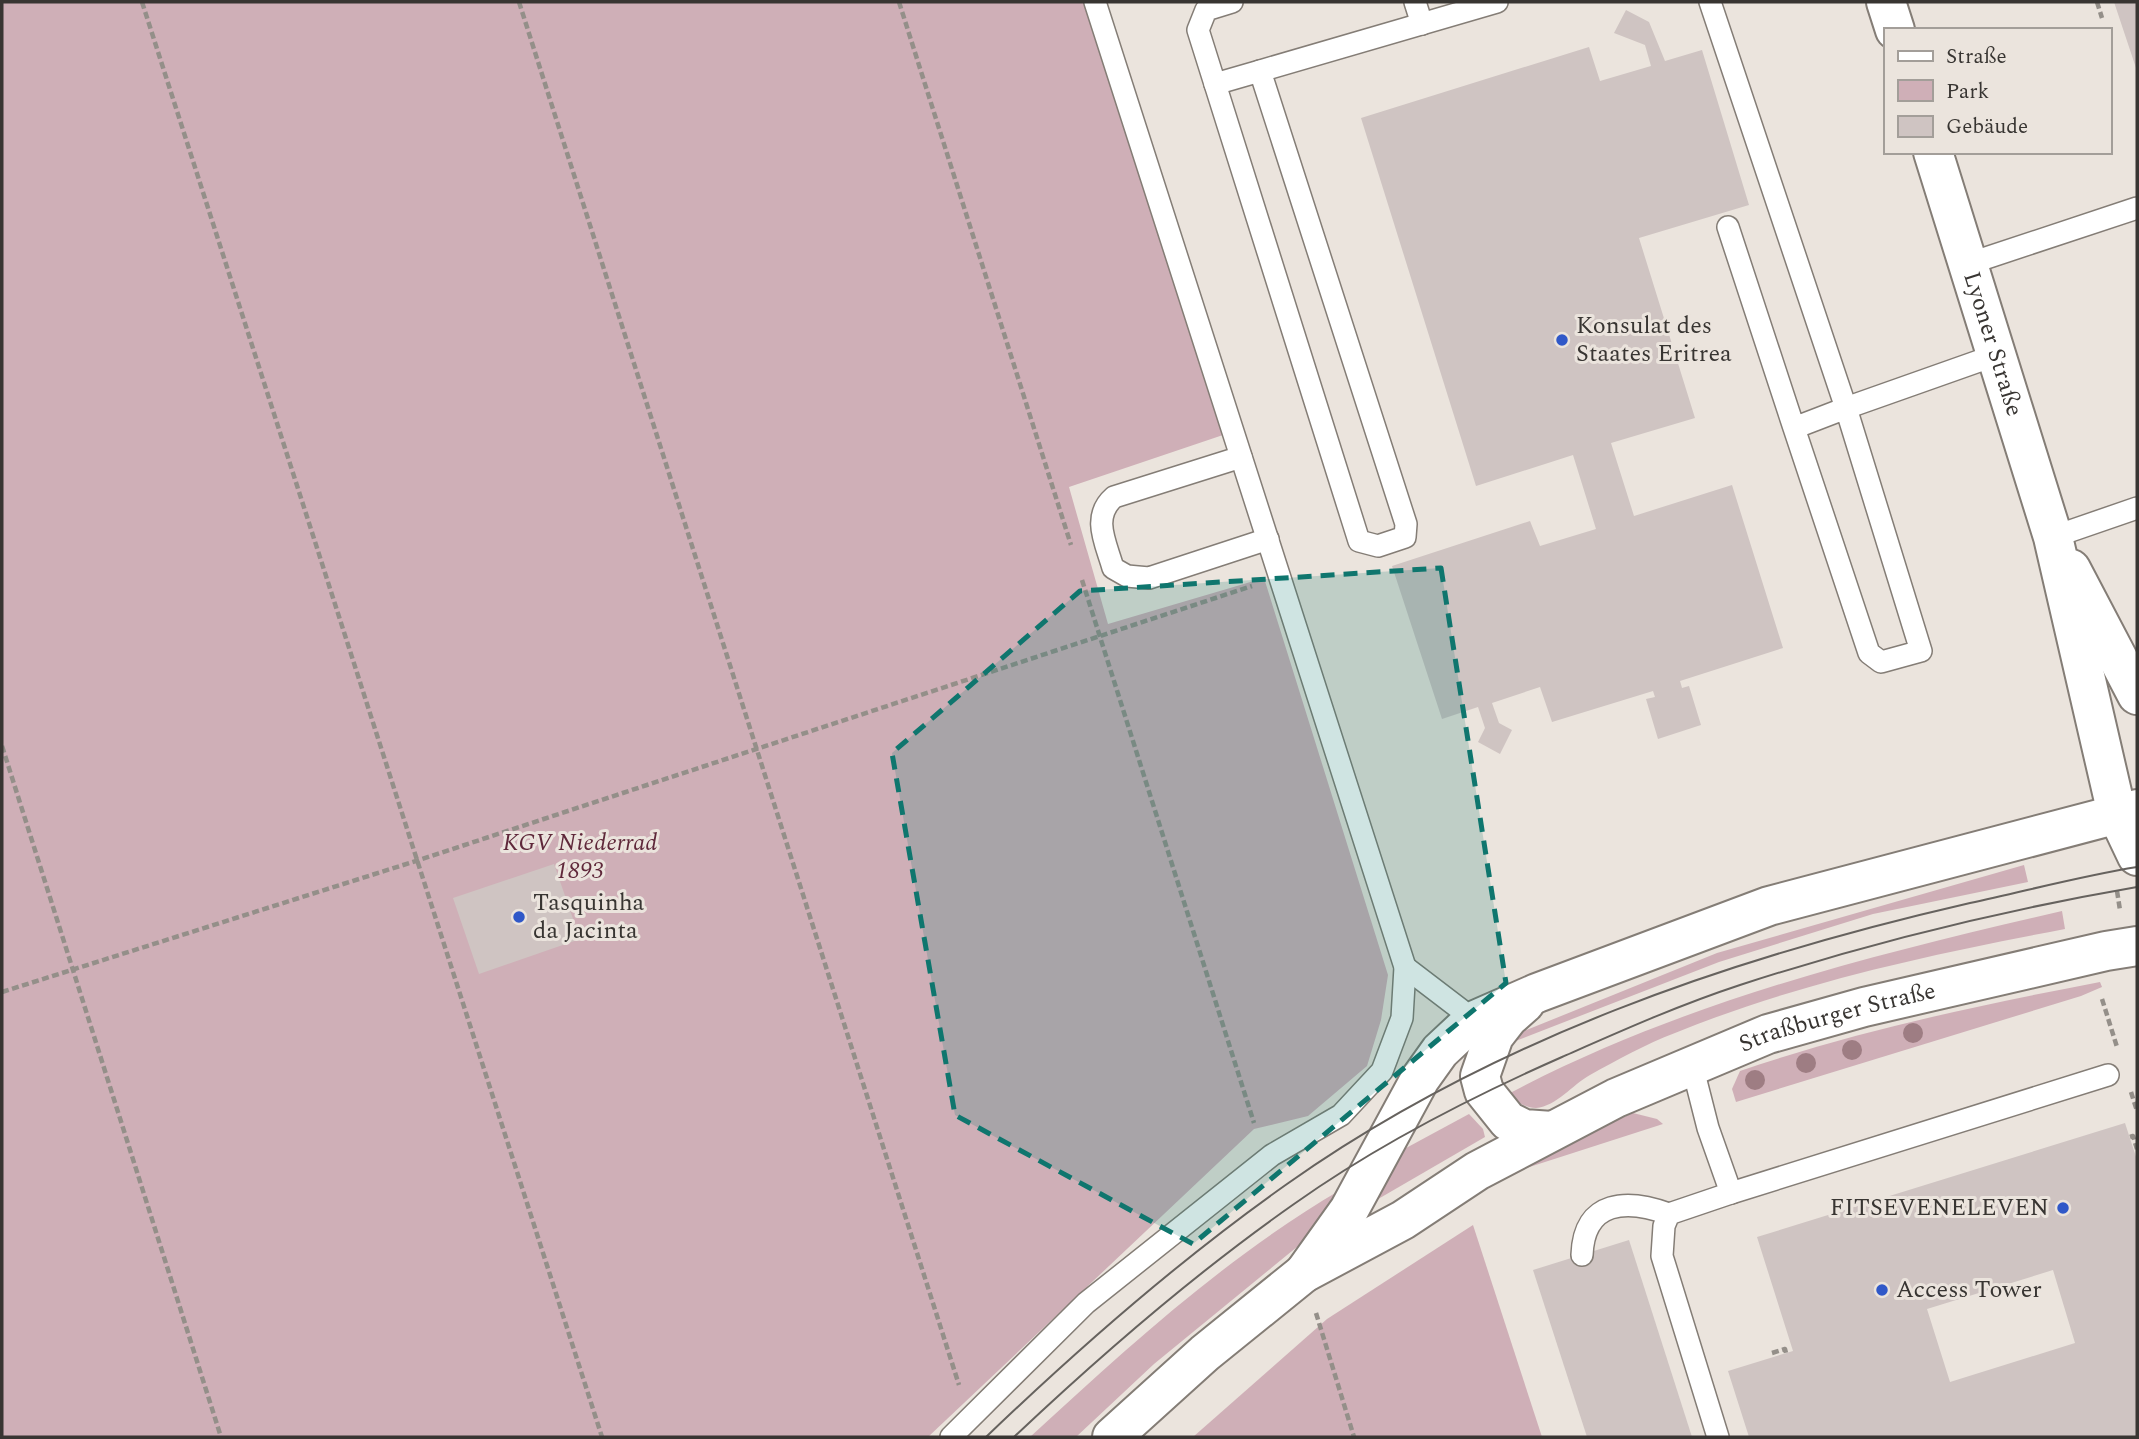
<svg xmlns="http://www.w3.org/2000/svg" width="2139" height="1439" font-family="Spectral,serif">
<rect width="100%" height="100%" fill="#ebe4dd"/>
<g fill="#cfafb7">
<polygon points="2,2 1085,2 1223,435 1069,487 1108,624 1264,578 1388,975 1381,1020 1367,1066 1308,1116 1254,1129 928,1437 2,1437"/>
<polygon points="2024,865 2028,882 1873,914 1719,962 1500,1047 1507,1039 1524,1031 1717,953"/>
<path d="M2062 911 2065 929C1933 954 1800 982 1675 1033 1646 1044 1617 1060 1590 1075 1572 1085 1557 1106 1536 1108 1525 1108 1515 1101 1508 1094 1682 1002 1871 955 2062 911Z"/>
<path d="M2100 982 2102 987 2081 996 1736 1102 1732 1089 1740 1071C1861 1030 1975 1006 2100 982Z"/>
<polygon points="1633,1113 1657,1119 1663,1124 1498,1177 1546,1151"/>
<polygon points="1469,1114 1483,1129 1485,1137 1373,1202 1395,1154"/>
<path d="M1342 1189 1303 1242 1154 1364 1076 1437H1030C1128 1347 1226 1257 1342 1189Z"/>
<polygon points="1473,1225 1542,1437 1193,1437 1327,1319"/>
</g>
<g fill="#cfc4c2" fill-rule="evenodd">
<polygon points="2114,2 2137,2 2137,71"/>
<polygon points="1626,10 1649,22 1665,61 1702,50 1749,205 1639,238 1695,418 1611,443 1634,516 1732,485 1783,648 1680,681 1682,688 1689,686 1701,725 1658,739 1646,699 1655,697 1653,691 1552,722 1540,687 1492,703 1499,723 1512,730 1500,754 1478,742 1485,728 1478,707 1442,719 1392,566 1530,521 1540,546 1596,529 1573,455 1476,486 1361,118 1589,47 1600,81 1651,66 1645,45 1614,33"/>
<polygon points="554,864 580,939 479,974 453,898"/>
<path d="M2125 1123 2137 1160V1437H1749L1728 1371 1793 1351 1757 1237ZM2053 1270 2075 1343 1950 1382 1927 1309Z"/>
<polygon points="1629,1240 1692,1437 1587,1437 1533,1270"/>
</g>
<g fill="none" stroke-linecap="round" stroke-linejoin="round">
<defs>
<g id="service">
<polyline points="1232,2 1206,10 1198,30 1359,541 1378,546 1405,537 1406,524 1260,71 1497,2"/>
<polyline points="1415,2 1422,24"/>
<polyline points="1710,2 1846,408 1996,355"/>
<polyline points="1215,84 1260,71"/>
<polyline points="1728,227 1794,428 1846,408 1921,651 1881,662 1869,653 1794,428"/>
<polyline points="1968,264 2137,208"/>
<path d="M1241 457 1114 497C1091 517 1106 543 1113 568L1127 576 1149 578 1268 539"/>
<polyline points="2053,537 2137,508"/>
<polyline points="1405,967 1460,1009 1471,1022"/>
<polyline points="1692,1065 1708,1128 1731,1193 1669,1214 1664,1226 1662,1256 1718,1437"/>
<polyline points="1731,1193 2108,1075"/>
<path d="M1582 1255C1584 1199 1628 1199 1669 1214"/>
<polyline points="951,1437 1086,1303 1272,1155 1341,1115 1382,1071 1402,1018 1405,967 1095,2"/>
</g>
<g id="minor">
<polyline points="1525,1003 1508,1018 1494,1036 1480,1076 1484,1091 1508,1121 1524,1129 1552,1131"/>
<polyline points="1304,1273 1349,1210 1420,1079 1440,1051 1471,1022 1537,993 1769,906 2137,809"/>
</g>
<g id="secondary">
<polyline points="1886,2 1895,30"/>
<path id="s1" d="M1933 152 2053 537 2117 814 2137 856"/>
<polyline points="2071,569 2137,695"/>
<path id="s2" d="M1112 1437 1205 1353 1304 1273 1403 1220 1477 1171 1616 1098 1768 1034 1864 1007 2106 951 2137 946"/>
</g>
</defs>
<use href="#service" stroke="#847d76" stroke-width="24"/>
<use href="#minor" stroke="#847d76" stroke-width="42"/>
<use href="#secondary" stroke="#847d76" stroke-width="42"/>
<g stroke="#948f89" stroke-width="4.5" stroke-dasharray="7 3.5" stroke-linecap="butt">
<polyline points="142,2 602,1437"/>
<polyline points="519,2 959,1385"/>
<polyline points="899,2 1071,545"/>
<polyline points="2097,2 2102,18"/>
<polyline points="1082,580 1254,1123"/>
<polyline points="2,746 221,1437"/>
<polyline points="2117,891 2120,910"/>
<polyline points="2,992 419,860 1252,586"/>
<polyline points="2102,999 2117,1047"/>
<polyline points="2131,1092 2137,1111"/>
<polyline points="2130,1137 2133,1136 2137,1149"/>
<polyline points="1316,1313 1354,1437"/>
<polyline points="1772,1353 1785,1349 1786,1353"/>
</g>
<use href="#service" stroke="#fff" stroke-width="21"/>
<use href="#minor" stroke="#fff" stroke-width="38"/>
<use href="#secondary" stroke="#fff" stroke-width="38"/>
<g stroke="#66625e" stroke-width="2">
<path d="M986 1437C1081 1346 1179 1260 1287 1184 1491 1040 1730 958 1970 903 2026 891 2081 876 2137 867"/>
<path d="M1014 1437C1102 1354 1194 1274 1294 1204 1377 1145 1469 1098 1562 1057 1621 1031 1679 1005 1740 985 1869 943 2004 910 2137 887"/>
</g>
</g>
<g fill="#9e7d83">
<circle cx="1913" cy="1033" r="10"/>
<circle cx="1852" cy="1050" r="10"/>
<circle cx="1806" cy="1063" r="10"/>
<circle cx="1755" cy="1080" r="10"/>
</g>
<path fill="#0f766e" fill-opacity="0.2" stroke="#0f766e" stroke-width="5" stroke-dasharray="14 9" stroke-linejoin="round" d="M1441 568 1506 983 1193 1244 955 1115 892 753 1080 591Z"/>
<g fill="#3058c8" stroke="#ebe4dd" stroke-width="2.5">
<circle cx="1562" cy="340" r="7"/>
<circle cx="519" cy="917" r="7"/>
<circle cx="2063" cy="1208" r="7"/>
<circle cx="1882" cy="1290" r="7"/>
</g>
<g text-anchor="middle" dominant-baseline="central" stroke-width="6" stroke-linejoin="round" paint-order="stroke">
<g font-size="24" fill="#383532" stroke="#ebe4dd" text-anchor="start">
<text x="1576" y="326">Konsulat des<tspan x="1576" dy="28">Staates Eritrea</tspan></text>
<text x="533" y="903">Tasquinha<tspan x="533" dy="28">da Jacinta</tspan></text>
<text x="2049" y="1208" text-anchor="end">FITSEVENELEVEN</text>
<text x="1896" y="1290">Access Tower</text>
</g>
<g font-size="24" fill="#383532" stroke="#ebe4dd">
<text stroke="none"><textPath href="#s1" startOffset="201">Lyoner Straße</textPath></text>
<text stroke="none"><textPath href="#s2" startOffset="847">Straßburger Straße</textPath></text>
</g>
<g font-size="24" font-style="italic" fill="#5f283a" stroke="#ebe4dd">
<text x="580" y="843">KGV Niederrad<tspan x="580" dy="28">1893</tspan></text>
</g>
</g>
<rect width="2139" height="1439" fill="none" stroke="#383532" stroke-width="7"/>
<rect x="1884" y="28" width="228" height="126" fill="#ebe4dd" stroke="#a39e99" stroke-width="2"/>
<rect x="1898" y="51" width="35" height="10" fill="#ffffff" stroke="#a39e99" stroke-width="2"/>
<text x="1946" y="63" font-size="21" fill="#383532">Straße</text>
<rect x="1898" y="80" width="35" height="21" fill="#cfafb7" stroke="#a39e99" stroke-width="2"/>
<text x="1946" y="98" font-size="21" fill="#383532">Park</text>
<rect x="1898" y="116" width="35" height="21" fill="#cfc4c2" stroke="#a39e99" stroke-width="2"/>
<text x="1946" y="133" font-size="21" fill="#383532">Gebäude</text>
</svg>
